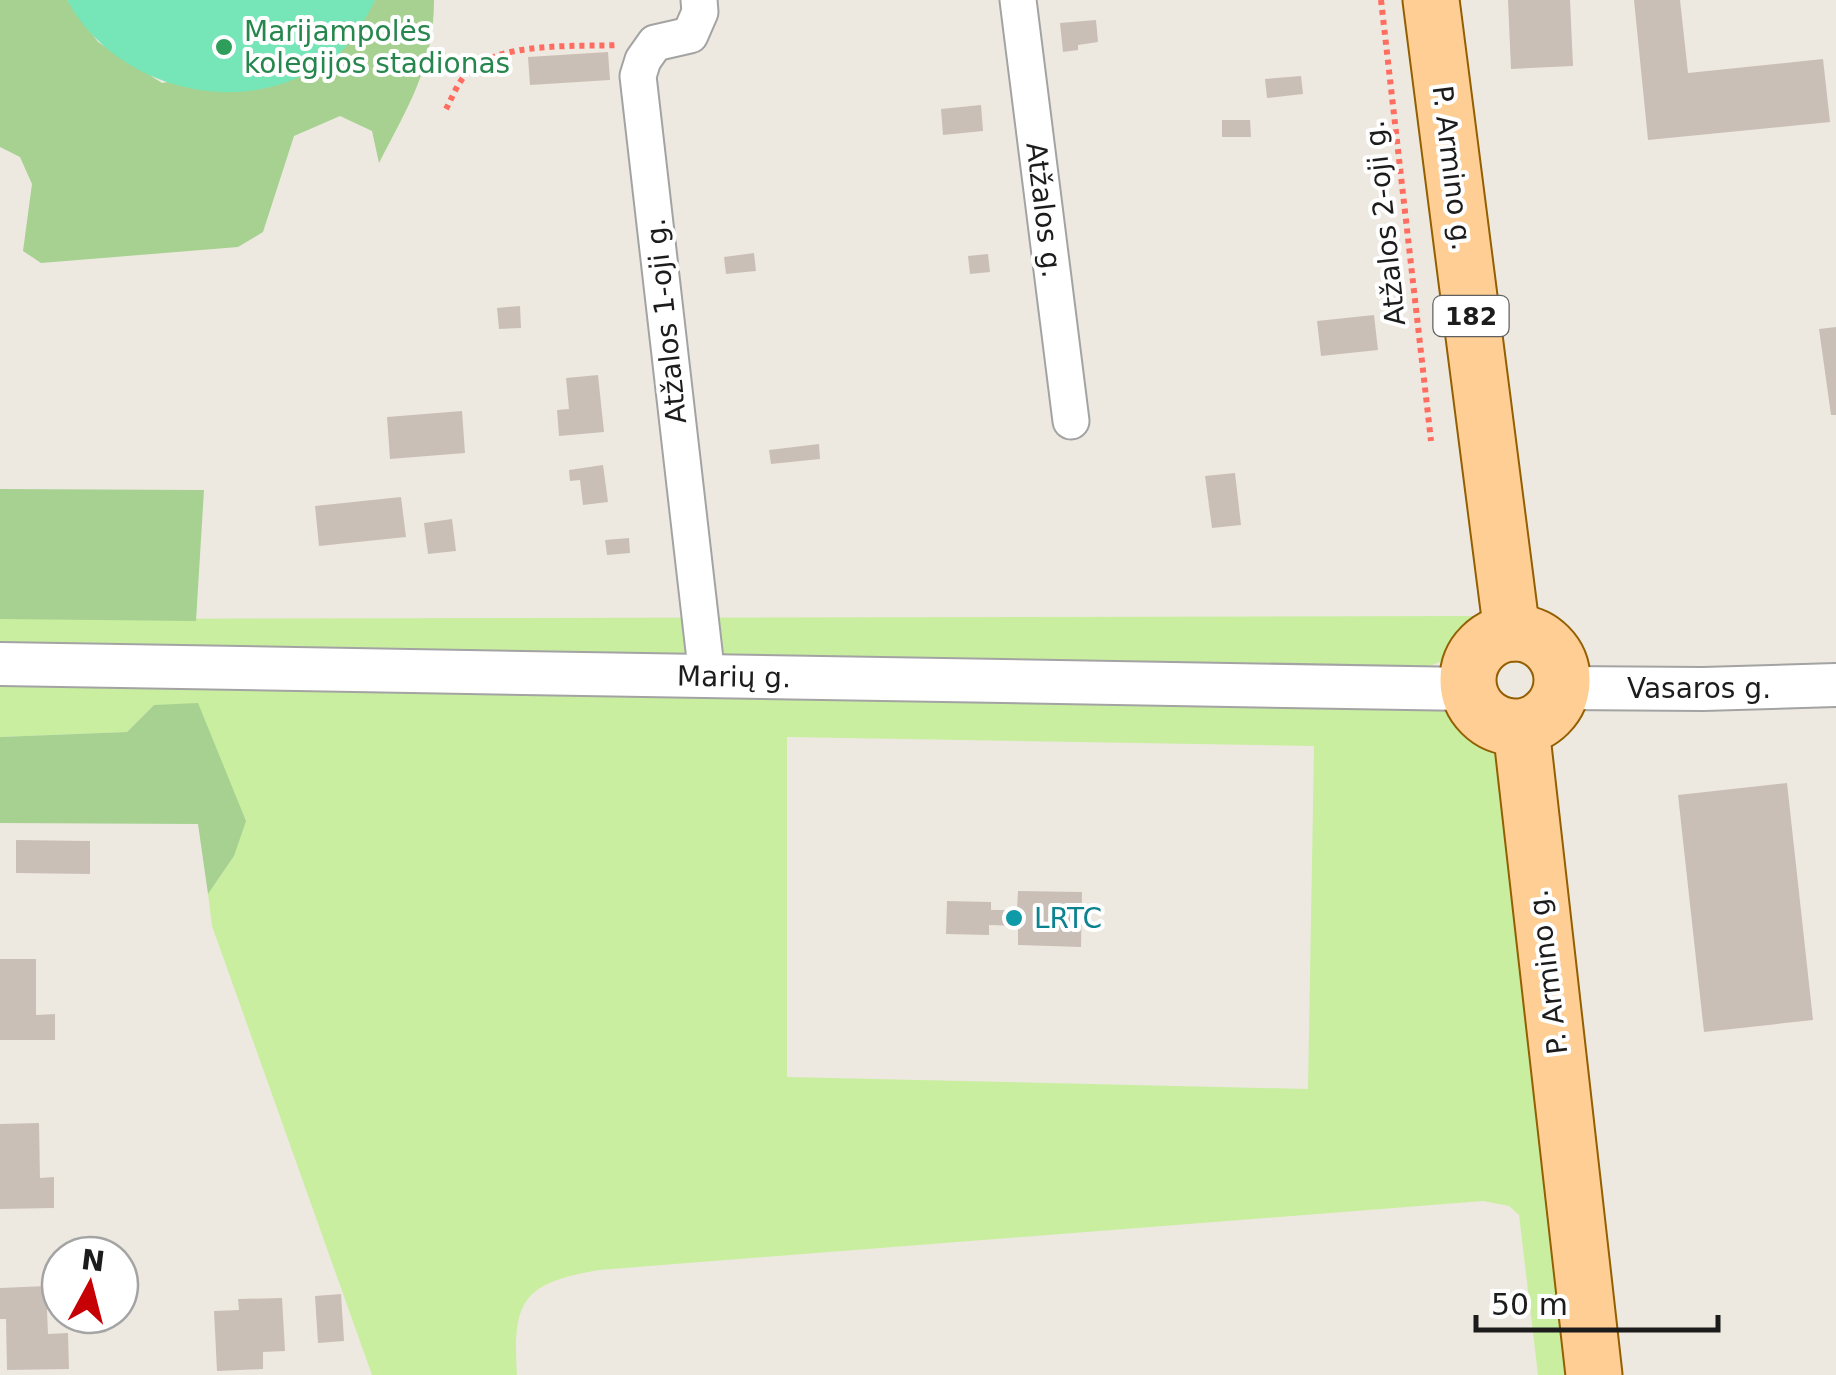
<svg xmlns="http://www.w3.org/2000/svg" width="1836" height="1375" font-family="'DejaVu Sans',sans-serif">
<rect width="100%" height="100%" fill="#eee9e0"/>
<g fill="#c9eea0" fill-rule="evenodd">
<polygon points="1473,616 1459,654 1430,666 1405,665 1403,672 0,648 0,619"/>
<path d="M0 684 1450 707C1476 712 1486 724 1498 747L1573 1375H1538L1519 1215 1509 1206 1483 1201 599 1270C525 1283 512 1298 517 1375H372L212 926 208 894 234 856 154 705 127 732 0 737ZM787 737 1314 746 1308 1089 787 1077Z"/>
</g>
<g fill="#a6d191">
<path d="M0 0H67L98 42 162 83 341 52 375 0H434C434 67 408 106 379 163L372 131 340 116 294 136 263 232 238 247 41 263 23 251 32 184 20 157 0 147Z"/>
<polygon points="0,489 204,490 196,621 0,619"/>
<polygon points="198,703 246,821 234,856 208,894 198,824 0,823 0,737 127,732 154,705"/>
</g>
<path fill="#76e5b7" d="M67 0H375C367 17 354 38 341 52 327 66 306 75 287 82 207 111 108 76 67 0Z"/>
<g fill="#cabfb6">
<polygon points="1508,0 1570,0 1573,66 1511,69"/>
<polygon points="1634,0 1680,0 1688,73 1823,59 1830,122 1648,140"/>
<polygon points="1096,20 1098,42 1078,45 1078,50 1063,52 1060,23"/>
<polygon points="608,52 610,80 530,85 528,57"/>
<polygon points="1301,76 1303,94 1267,98 1265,79"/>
<polygon points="981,105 983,131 943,135 941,109"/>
<polygon points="1222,120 1250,120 1251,137 1222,137"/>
<polygon points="754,253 756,271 726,274 724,257"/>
<polygon points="988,254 990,272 970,274 968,256"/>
<polygon points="520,306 521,328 499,329 497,308"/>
<polygon points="1374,315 1378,350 1321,356 1317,321"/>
<polygon points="1836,327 1836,415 1831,415 1819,329"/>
<polygon points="598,375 604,432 559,436 557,410 569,409 566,378"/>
<polygon points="462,411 465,453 390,459 387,417"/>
<polygon points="819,444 820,459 771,464 769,450"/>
<polygon points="603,465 608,502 583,505 580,480 570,481 569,470"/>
<polygon points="1235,473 1241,525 1212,528 1205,476"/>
<polygon points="401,497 406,537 319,546 315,506"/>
<polygon points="452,519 456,551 428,554 424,523"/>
<polygon points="629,538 630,553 607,555 605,540"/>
<polygon points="1787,783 1813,1020 1704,1032 1678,795"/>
<polygon points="16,840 90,841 90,874 16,873"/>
<polygon points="1018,891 1082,892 1081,947 1018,945 1018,926 989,925 989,935 946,934 947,901 991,902 991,910 1017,910"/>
<polygon points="0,959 36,959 36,1015 55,1014 55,1040 0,1040"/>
<polygon points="39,1123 40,1178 54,1177 54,1208 0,1209 0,1124"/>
<polygon points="46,1286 48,1334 68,1333 69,1369 7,1370 6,1319 0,1319 0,1288"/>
<polygon points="341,1294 344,1341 318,1343 315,1296"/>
<polygon points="282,1298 285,1351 263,1352 263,1369 217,1371 214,1311 239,1310 238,1299"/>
</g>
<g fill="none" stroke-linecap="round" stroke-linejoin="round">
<defs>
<g id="minor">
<polyline points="699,0 700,12 690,35 655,43 643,60 638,76 707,677"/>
<polyline points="1018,0 1071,421"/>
</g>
<g id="tertiary">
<polyline points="0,664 1468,689"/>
<polyline points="1562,688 1703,689 1836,685"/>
</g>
<g id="primary">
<polyline points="1431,0 1512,633"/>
<circle cx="1515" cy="680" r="47"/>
<polyline points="1521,728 1594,1375"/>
</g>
</defs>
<use href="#minor" stroke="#a3a3a3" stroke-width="39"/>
<use href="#tertiary" stroke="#a3a3a3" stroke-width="46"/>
<use href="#primary" stroke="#935f00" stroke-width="59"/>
<g stroke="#ff6c60" stroke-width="6" stroke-dasharray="5 5" stroke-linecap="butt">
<polyline points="1381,0 1431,441"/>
<path d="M446 109C452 98 457 84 466 74 496 41 576 47 618 45"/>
</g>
<use href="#minor" stroke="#fff" stroke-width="35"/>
<use href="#tertiary" stroke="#fff" stroke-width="42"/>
<use href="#primary" stroke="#ffce94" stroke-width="55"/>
</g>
<circle fill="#2e9e5b" stroke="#fff" stroke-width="4" cx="224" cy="47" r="10"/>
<circle fill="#0f9aa8" stroke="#fff" stroke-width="4" cx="1014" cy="918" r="10"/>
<g text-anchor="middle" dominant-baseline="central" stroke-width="8" stroke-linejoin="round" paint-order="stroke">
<rect fill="#fff" stroke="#606060" stroke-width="2.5" x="1433.5" y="296" width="75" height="40" rx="8"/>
<g font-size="25" font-weight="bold" fill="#1c1c1c">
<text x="1471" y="316">182</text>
</g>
<g font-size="28" fill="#27864d" stroke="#fff" text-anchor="start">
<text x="244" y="31">Marijampolės<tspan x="244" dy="32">kolegijos stadionas</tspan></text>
</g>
<g font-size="28" fill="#1c1c1c" stroke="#fff">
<text transform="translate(1452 168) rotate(83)">P. Armino g.</text>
<text transform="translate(1044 210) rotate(83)">Atžalos g.</text>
<text transform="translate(1385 223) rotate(-96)">Atžalos 2-oji g.</text>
<text transform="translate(666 321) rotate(-96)">Atžalos 1-oji g.</text>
<text transform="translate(734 677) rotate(1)">Marių g.</text>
<text x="1699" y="688">Vasaros g.</text>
<text transform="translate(1548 972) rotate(-97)">P. Armino g.</text>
</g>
<g font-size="28" fill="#0d838f" stroke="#fff" text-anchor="start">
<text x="1034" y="918">LRTC</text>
</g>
</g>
<g transform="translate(90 1285) rotate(7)"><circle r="48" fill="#ffffff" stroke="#a4a4a4" stroke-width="2.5"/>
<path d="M0-8L18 38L0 25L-18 38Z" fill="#c70005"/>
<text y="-15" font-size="28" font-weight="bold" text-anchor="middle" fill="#1c1c1c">N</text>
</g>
<path d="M1476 1315v15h242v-15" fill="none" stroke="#1c1c1c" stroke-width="5"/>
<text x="1491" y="1315" font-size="30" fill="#1c1c1c" stroke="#ffffff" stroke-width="8" paint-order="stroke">50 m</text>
</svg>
